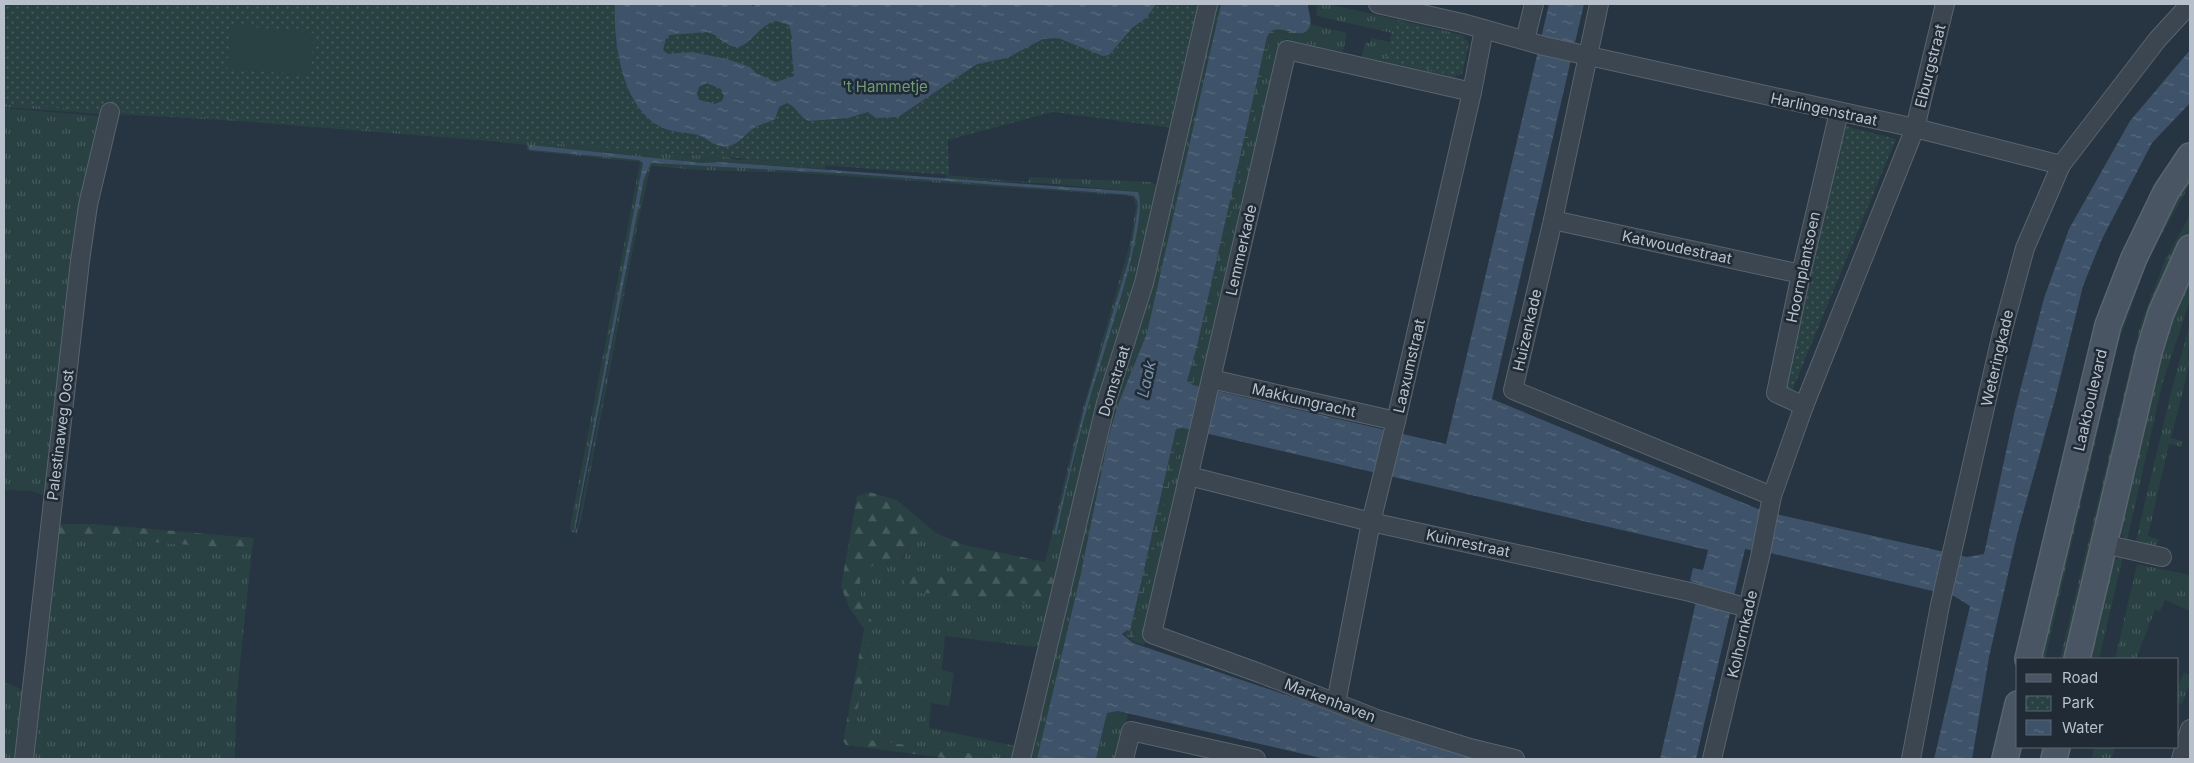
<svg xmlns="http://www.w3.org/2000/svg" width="2194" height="763" font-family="Inter,sans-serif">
<defs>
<pattern id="grass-tufts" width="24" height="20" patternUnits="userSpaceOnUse" patternTransform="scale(1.25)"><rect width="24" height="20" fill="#294142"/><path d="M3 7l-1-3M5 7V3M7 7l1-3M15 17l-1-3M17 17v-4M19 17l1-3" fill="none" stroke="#465b5c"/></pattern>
<pattern id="forest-firs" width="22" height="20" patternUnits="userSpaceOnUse" patternTransform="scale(1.25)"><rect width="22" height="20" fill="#294142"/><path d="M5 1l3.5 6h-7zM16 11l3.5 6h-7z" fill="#465b5c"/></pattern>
<pattern id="wetland-marsh" width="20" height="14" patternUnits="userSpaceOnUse" patternTransform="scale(1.25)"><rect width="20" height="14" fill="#294142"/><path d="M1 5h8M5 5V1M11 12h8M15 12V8" fill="none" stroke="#465b5c"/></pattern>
<pattern id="park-dots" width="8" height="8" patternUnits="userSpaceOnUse" patternTransform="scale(1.25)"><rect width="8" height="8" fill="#294142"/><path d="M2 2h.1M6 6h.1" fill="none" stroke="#465b5c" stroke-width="1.8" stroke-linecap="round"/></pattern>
<pattern id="water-ripples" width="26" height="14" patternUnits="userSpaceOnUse" patternTransform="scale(1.25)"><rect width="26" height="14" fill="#3e5369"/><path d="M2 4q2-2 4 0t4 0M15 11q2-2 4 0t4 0" fill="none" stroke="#586a7d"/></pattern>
</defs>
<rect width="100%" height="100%" fill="#273441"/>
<g fill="url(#grass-tufts)">
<polygon points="1213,4 1221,4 1147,333 1117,407 1108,439 1081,573 1037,759 1028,759"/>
<polygon points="1318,4 1329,4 1459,34 1458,38 1394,22 1392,33 1317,16 1316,7"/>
<polygon points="1310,24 1347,33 1343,52 1285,39 1203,388 1193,385 1271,36 1276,31 1294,35 1306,32"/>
<polygon points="1371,38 1390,42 1386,59 1451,73 1450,77 1363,57 1362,56 1365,42 1370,43"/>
<polygon points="107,101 107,114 101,113 99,118 48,497 32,491 4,490 4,108 98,116 98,114 4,107 4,103"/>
<polygon points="118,103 693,155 717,155 738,160 752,159 765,161 827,151 825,169 720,162 702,163 528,146 530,150 640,160 643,163 575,530 577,528 644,179 651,163 852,174 1133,195 1137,200 1138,206 1130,255 1084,409 1055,535 1090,397 1129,264 1138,215 1138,192 1053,184 955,179 946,178 946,175 1028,182 1029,177 1152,182 1161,190 1059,567 1045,562 1076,432 1130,243 1136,207 1134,199 1131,196 800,173 700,170 651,166 638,222 581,521 577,533 571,532 570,527 640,162 528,151 526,148 527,145 501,142 239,121 115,114"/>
<polygon points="2190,164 2190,184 2148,259 2118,344 2045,659 2033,659 2109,336"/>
<polygon points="2190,215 2190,236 2185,244 2072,659 2060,659 2140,326 2165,260"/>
<polygon points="2190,256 2190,300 2162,385 2127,541 2116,529 2145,382"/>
<polygon points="2190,324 2188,360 2190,362 2171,438 2182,441 2181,447 2169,444 2148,536 2159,540 2157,545 2153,547 2135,544 2172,388"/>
<polygon points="1183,428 1195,431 1144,645 1134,642 1134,634"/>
<polygon points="53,534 252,550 237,694 235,759 28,759"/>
<path d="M913 535 924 536 946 553 979 563C971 585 928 575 910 572L908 591 1049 606 1040 644 1034 647 945 636 942 670 954 673 949 706 931 703 929 725 930 728 1016 746 1014 759 855 738 853 734 873 623C862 606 849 573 875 565 883 562 894 562 903 560Z"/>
<polygon points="2123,557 2099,659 2081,659 2112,560"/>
<polygon points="2137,564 2190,575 2190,611 2165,600 2160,611 2155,610 2136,659 2115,659"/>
<polygon points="2184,672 2190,675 2190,683 2182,704 2178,703 2178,686"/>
<polygon points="4,682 19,688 23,694 17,759 4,759"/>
<polygon points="1118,711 1128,714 1118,759 1096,759 1107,713"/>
<polygon points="2094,747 2115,747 2112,758 2119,759 2092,759"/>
</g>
<g fill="url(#forest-firs)">
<path d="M869 492 897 500 936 533 965 545 1045 562 1059 567 1049 606 908 591 903 579 910 572C927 574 971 585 979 563L946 553 924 536 914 535 902 560C894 562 883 562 875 565 849 573 862 606 873 623L853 734 855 738 1012 759H951L846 745 843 741 864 629 850 609 841 587 857 496Z"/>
<polygon points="55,524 95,524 254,538 252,550 53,534"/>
</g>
<g fill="url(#wetland-marsh)">
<polygon points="1275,28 1303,33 1294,35 1276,31 1271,36 1193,385 1187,381 1267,37 1271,30"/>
<polygon points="1183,428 1134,634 1134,642 1123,633 1127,630 1130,631 1176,429"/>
</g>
<g fill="url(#park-dots)">
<polygon points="4,4 1203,4 1173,128 1053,112 948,140 949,175 343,127 4,104"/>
<polygon points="1394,21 1457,36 1458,38 1459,34 1465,36 1464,40 1467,39 1469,44 1462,74 1458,76 1456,74 1456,78 1450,77 1450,73 1449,74 1386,60"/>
<polygon points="1845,126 1896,139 1792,391 1785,389"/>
</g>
<polygon fill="#294142" points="231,25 314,33 311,76 227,68"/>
<g fill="url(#water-ripples)" fill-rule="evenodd">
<path d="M615 4H747L753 6 759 4H1156L1147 17 1132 28 1109 55 1103 56 1058 38 1043 39 1007 58 977 64 898 117 876 118 868 112 848 118 809 121C800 118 797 107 787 103L779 107 775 119C768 123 760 124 754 128 746 133 739 144 729 146 716 149 709 139 698 135 686 132 673 133 661 127 622 108 613 42 615 4ZM776 21 789 25 792 37 791 41 794 76 776 82 756 73 750 67 727 59 692 52 668 54 663 50 666 38 670 35 707 32C718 34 724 46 736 47 750 47 760 24 776 21ZM707 83 721 89 724 96 722 101 715 104 699 100 697 94 699 87Z"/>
<path d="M1221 4H1302L1308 5C1308 12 1312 18 1310 25 1304 47 1275 16 1267 37L1197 346 1187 381 1193 385 1213 390 1446 444 1549 4H1584L1492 399 1763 511 1967 557 1984 554 2015 410 2044 298 2069 229 2130 121 2190 50V103L2152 143 2102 239 2083 286 2055 399 2018 531 1989 657 1972 759H1934L1970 606 1954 596 1770 553 1745 549 1696 759H1660L1700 584 1690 581 1693 568 1703 570 1708 550 1183 428 1176 429 1130 631 1127 630 1122 634 1133 643 1474 759H1325L1118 711 1107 713 1096 759H1037L1081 573 1108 439 1117 407 1147 333Z"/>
<path d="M530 145 702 163 720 162 1138 192C1150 221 1100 361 1090 398 1077 443 1066 489 1056 535L1054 533 1084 409 1130 255 1138 206 1137 200 1133 195 852 174 651 163 644 179 575 530 574 529 643 163 639 160 530 150 528 148Z"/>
</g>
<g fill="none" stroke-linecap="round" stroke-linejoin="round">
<defs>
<g id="minor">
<polyline points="1378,4 1462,23 1544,46 1915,128 2061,165"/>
<polyline points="1599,4 1553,220 1513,390 1772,496"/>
<polyline points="1525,40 1534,4"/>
<polyline points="1472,92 1287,50 1152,634 1262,674 1377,719 1470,748 1515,759"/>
<polyline points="1553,220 1801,274"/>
<polyline points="1211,379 1396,421"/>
<polyline points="1804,406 1776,393 1801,274 1839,112"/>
<polyline points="1189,476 1371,522 1690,592 1748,608"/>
<polyline points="2104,544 2162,557"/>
<polyline points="1336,703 1371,522 1396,421 1472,92 1484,29"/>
<polyline points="24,759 80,261 88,205 110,112"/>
<polyline points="1021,759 1106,403 1144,283 1208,4"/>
<polyline points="1124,759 1131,731 1256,759"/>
<polyline points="1712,759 1760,557 1772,496 1804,406 1915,128 1945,4"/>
<polyline points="1911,759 1940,605 2002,333 2025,248 2061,165 2157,40 2190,4"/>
<polyline points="2181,759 2190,729"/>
</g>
<g id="secondary">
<polyline points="2028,659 2108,325 2134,258 2166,192 2190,156"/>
<polyline points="2077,659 2149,352 2161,313 2190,248"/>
<polyline points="2005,759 2018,704"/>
<polyline points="2054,759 2057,747"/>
</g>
</defs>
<use href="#minor" stroke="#59646e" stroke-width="20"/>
<use href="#secondary" stroke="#59646e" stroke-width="28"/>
<use href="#minor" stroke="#3b4651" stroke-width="18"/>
<use href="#secondary" stroke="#495563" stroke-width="25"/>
</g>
<g text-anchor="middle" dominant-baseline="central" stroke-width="5" stroke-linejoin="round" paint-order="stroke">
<g font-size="15" fill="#b8c1cb" stroke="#202b36">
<text transform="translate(1930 66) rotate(-76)">Elburgstraat</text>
<text transform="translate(1824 109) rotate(12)">Harlingenstraat</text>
<text transform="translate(1677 247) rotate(12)">Katwoudestraat</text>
<text transform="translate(1241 250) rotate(-77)">Lemmerkade</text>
<text transform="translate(1803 267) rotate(-78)">Hoornplantsoen</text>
<text transform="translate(1527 330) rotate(-77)">Huizenkade</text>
<text transform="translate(1997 358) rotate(-77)">Weteringkade</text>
<text transform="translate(1409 366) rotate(-77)">Laaxumstraat</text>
<text transform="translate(1114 381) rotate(-73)">Domstraat</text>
<text transform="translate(1304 400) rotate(13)">Makkumgracht</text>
<text transform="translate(2090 400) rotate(-77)">Laakboulevard</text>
<text transform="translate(60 435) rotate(-83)">Palestinaweg Oost</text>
<text transform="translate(1468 543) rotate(12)">Kuinrestraat</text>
<text transform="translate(1742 634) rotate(-77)">Kolhornkade</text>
<text transform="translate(1330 700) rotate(21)">Markenhaven</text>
</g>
<g font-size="15" fill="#709b76" stroke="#202b36">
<text x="885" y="86">'t Hammetje</text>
</g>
<g font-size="16" font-style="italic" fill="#7a94ac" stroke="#202b36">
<text transform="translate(1146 379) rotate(-77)">Laak</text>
</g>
</g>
<rect width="2194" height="763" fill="none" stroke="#b8c1cb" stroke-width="10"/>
<rect x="2016" y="658" width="162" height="90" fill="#202b36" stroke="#5d6772"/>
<rect x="2026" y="674" width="25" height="8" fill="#495563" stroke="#5d6772"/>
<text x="2062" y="683" font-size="15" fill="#b8c1cb">Road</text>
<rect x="2026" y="696" width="25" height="15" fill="url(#park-dots)" stroke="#5d6772"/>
<text x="2062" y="708" font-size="15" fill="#b8c1cb">Park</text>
<rect x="2026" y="720" width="25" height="15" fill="url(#water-ripples)" stroke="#5d6772"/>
<text x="2062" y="733" font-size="15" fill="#b8c1cb">Water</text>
</svg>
